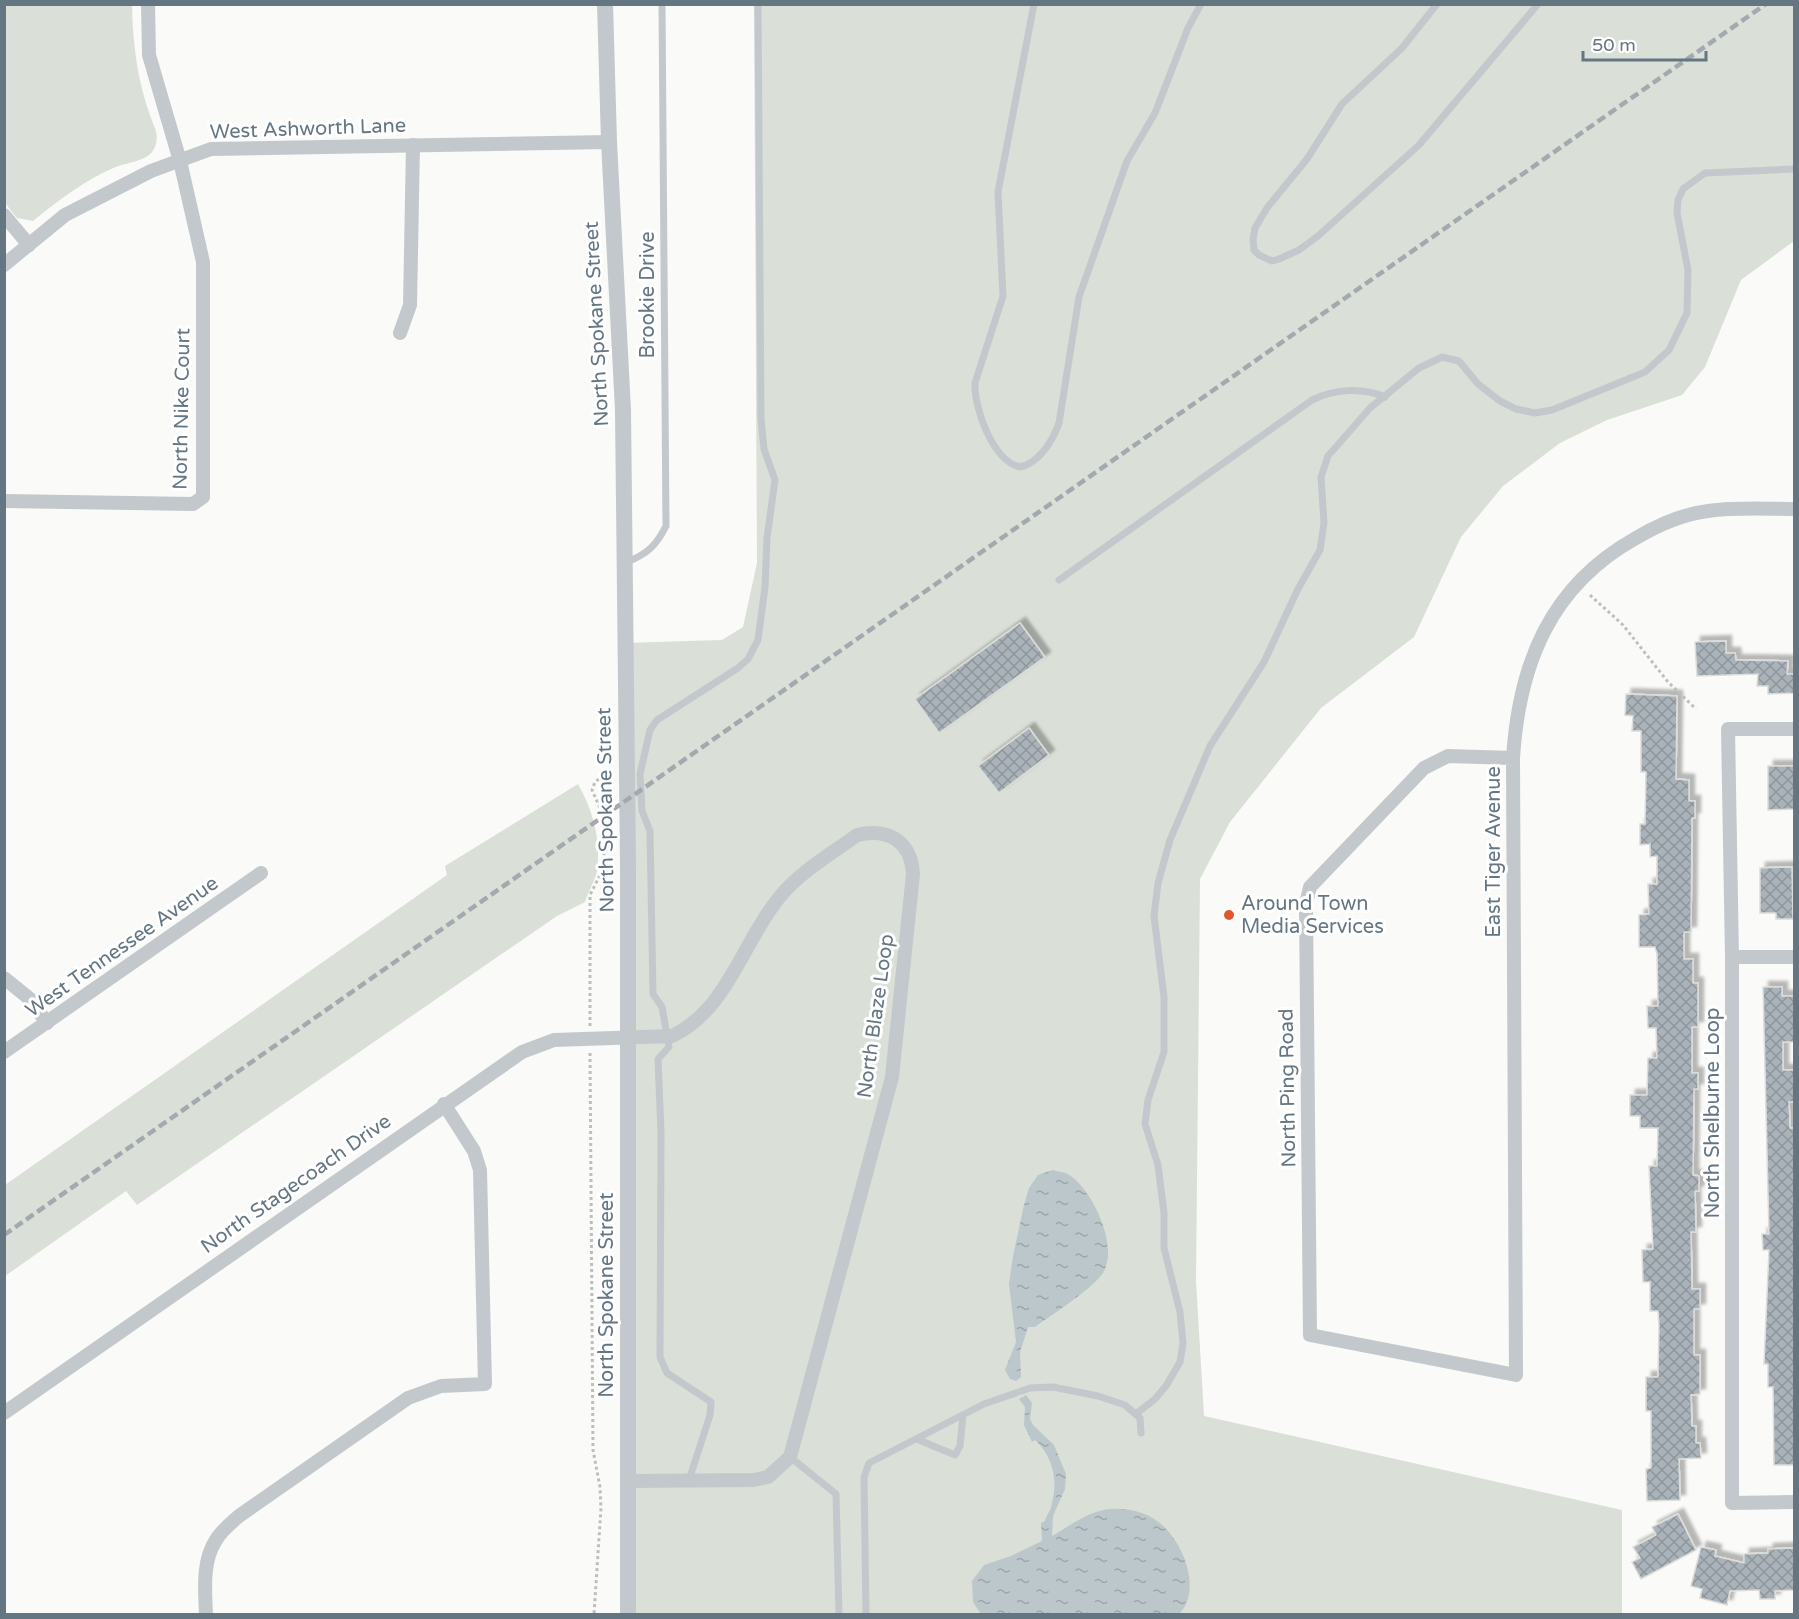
<svg xmlns="http://www.w3.org/2000/svg" width="1799" height="1619" font-family="'Varela Round',sans-serif">
<defs>
<pattern id="water-ripples" width="26" height="14" patternUnits="userSpaceOnUse" patternTransform="scale(1.5)"><rect width="26" height="14" fill="#bbc7cb"/><path d="M2 4q2-2 4 0t4 0M15 11q2-2 4 0t4 0" fill="none" stroke="#9ca6aa"/></pattern>
<pattern id="building-cross-hatch" width="8" height="8" patternUnits="userSpaceOnUse" patternTransform="scale(1.5)"><rect width="8" height="8" fill="#aab3b9"/><path d="M0 0l8 8M0 8l8-8" fill="none" stroke="#8e969c"/></pattern>
<filter id="shadow"><feDropShadow dx="5.5" dy="-5.5" stdDeviation="1.5" flood-color="#0004"/></filter>
</defs>
<rect width="100%" height="100%" fill="#fafaf8"/>
<g fill="#dadfd7">
<path d="M4 5H132C133 48 138 85 154 126 158 134 158 144 152 152 146 160 128 163 118 166 87 178 59 200 33 221L17 218 5 203Z"/>
<polygon points="754,5 1794,5 1794,241 1741,280 1705,367 1682,395 1607,420 1560,443 1503,486 1461,537 1414,637 1321,708 1230,822 1200,879 1196,1281 1204,1416 1622,1510 1622,1614 628,1614 625,643 722,640 743,627 757,563"/>
<path d="M578 784C593 811 601 839 597 871 595 881 588 892 585 902L557 916 137 1205 126 1191 5 1276V1185L447 875 445 866Z"/>
</g>
<g fill="url(#water-ripples)">
<path d="M1053 1170C1059 1172 1066 1172 1071 1176 1093 1192 1118 1245 1104 1271 1096 1287 1051 1315 1035 1327H1028L1020 1352 1021 1377 1016 1381 1010 1379 1005 1370 1016 1342 1009 1284 1013 1256 1024 1205 1029 1188 1038 1175Z"/>
<path d="M1026 1395 1032 1403 1030 1419 1033 1425 1054 1445 1066 1474 1065 1489 1053 1516 1052 1536C1070 1526 1088 1511 1110 1509 1124 1508 1143 1511 1154 1519 1181 1535 1204 1589 1179 1614H981L973 1602 972 1581 984 1565 1011 1556 1042 1541 1041 1523 1045 1521C1047 1514 1051 1510 1052 1503 1058 1481 1053 1456 1035 1440L1032 1442 1024 1425 1025 1407 1019 1399Z"/>
</g>
<g fill="url(#building-cross-hatch)" stroke="#dcdcda" stroke-width="1.5" filter="url(#shadow)">
<polygon points="1020,623 1045,657 939,733 915,699"/>
<polygon points="1726,641 1726,653 1735,653 1736,660 1788,661 1787,674 1794,674 1794,693 1768,694 1768,686 1757,686 1758,674 1697,676 1695,642"/>
<polygon points="1626,694 1677,696 1676,779 1689,780 1689,801 1695,801 1695,818 1692,818 1691,932 1684,932 1684,959 1693,959 1693,983 1698,983 1698,1027 1692,1027 1692,1073 1698,1073 1698,1089 1694,1089 1693,1175 1699,1176 1699,1191 1695,1191 1696,1232 1691,1232 1692,1289 1700,1289 1700,1309 1694,1309 1694,1355 1700,1355 1700,1394 1691,1395 1692,1426 1696,1426 1696,1443 1700,1443 1701,1458 1679,1459 1680,1500 1647,1501 1646,1469 1651,1468 1651,1411 1646,1411 1646,1377 1658,1377 1659,1325 1658,1311 1650,1311 1650,1282 1643,1282 1642,1250 1653,1249 1649,1166 1657,1166 1658,1128 1640,1128 1640,1116 1630,1116 1630,1095 1647,1095 1648,1058 1657,1058 1656,1028 1648,1028 1647,1006 1658,1006 1657,954 1655,947 1639,947 1639,915 1649,914 1648,884 1657,884 1657,856 1650,857 1650,844 1640,845 1640,824 1645,824 1646,772 1641,772 1641,731 1632,731 1633,716 1625,715"/>
<polygon points="1029,728 1049,755 999,793 978,766"/>
<polygon points="1768,766 1794,766 1794,809 1768,810"/>
<polygon points="1792,867 1793,919 1776,919 1776,913 1760,913 1760,868"/>
<polygon points="1763,987 1782,987 1782,996 1794,996 1794,1042 1783,1042 1783,1070 1794,1070 1794,1102 1789,1102 1790,1128 1794,1128 1794,1465 1774,1465 1773,1387 1768,1387 1768,1364 1764,1364 1769,1250 1763,1250 1762,1234 1769,1234"/>
<polygon points="1678,1514 1696,1550 1641,1579 1632,1562 1640,1558 1633,1547 1656,1535 1652,1527"/>
<polygon points="1701,1547 1716,1550 1715,1556 1744,1563 1744,1554 1768,1553 1768,1549 1794,1548 1794,1590 1775,1591 1775,1599 1760,1599 1759,1590 1730,1591 1727,1605 1700,1598 1702,1589 1691,1586"/>
</g>
<g fill="none" stroke-linecap="round" stroke-linejoin="round">
<g stroke="#bbbfc2" stroke-width="3" stroke-dasharray="3 3" stroke-linecap="butt">
<polyline points="1590,595 1623,625 1668,682 1696,709"/>
<polyline points="590,1026 590,895 603,869 604,855 604,817 592,790 595,782 607,773"/>
<polyline points="590,1053 593,1450 600,1487 601,1508 594,1614"/>
</g>
<g stroke="#c3c8cc" stroke-width="7">
<path d="M1034 4 998 192 1003 296 975 383C974 408 992 459 1019 467 1039 464 1053 440 1059 423L1079 297 1127 161 1155 113 1188 28 1201 4"/>
<polyline points="1437,4 1402,48 1342,104 1307,159 1267,208 1255,228 1253,240 1254,250 1259,255 1272,261 1279,259 1299,250 1318,236 1419,145 1538,4"/>
<path d="M627 562C647 554 656 546 666 526L662 4"/>
<path d="M1059 580 1312 400C1334 389 1362 387 1385 397"/>
<polyline points="1137,1413 1155,1399 1166,1386 1180,1362 1183,1343 1180,1312 1164,1248 1164,1213 1158,1165 1145,1124 1148,1100 1164,1052 1164,997 1154,916 1158,883 1170,840 1210,746 1264,662 1298,589 1320,550 1324,523 1321,477 1328,456 1370,408 1419,368 1442,357 1459,361 1478,384 1500,401 1516,409 1535,413 1552,410 1645,372 1669,350 1687,313 1688,270 1677,213 1678,200 1683,189 1705,173 1794,169"/>
<polyline points="919,1440 955,1455 960,1446 963,1415"/>
<polyline points="790,1457 836,1494 839,1614"/>
<polyline points="689,1480 710,1415 711,1402 667,1373 660,1357 661,1133 658,1059 669,1047 662,1007 653,994 650,831 642,811 640,774 650,730 657,720 738,668 748,659 758,640 765,587 767,538 775,480 764,449 761,419 758,4"/>
<polyline points="866,1614 864,1477 869,1463 984,1404 1030,1388 1053,1387 1098,1396 1125,1405 1140,1418 1141,1433"/>
</g>
<g stroke="#c3c8cc" stroke-width="14">
<polyline points="4,215 29,245"/>
<polyline points="4,265 65,215 151,171 211,149 609,142"/>
<polyline points="400,333 410,305 413,145"/>
<polyline points="4,501 193,504 203,497 203,262 180,161 149,55 148,4"/>
<polyline points="1794,729 1728,729 1732,957 1732,1503 1794,1502"/>
<path d="M1513 758 1448 756 1424 768 1310 887 1306 904 1310 1335 1516 1375 1513 758C1519 664 1550 586 1636 538 1658 525 1682 514 1708 511 1736 507 1766 509 1794 509"/>
<polyline points="1732,957 1794,957"/>
<polyline points="4,978 30,999 47,1023"/>
<polyline points="4,1052 261,873"/>
<path d="M4 1413 522 1052 554 1040 672 1036C727 1010 742 944 778 899 798 873 830 855 857 835 887 828 911 840 913 874L892 1077 790 1457 768 1477 753 1480 628 1481"/>
<path d="M206 1614C205 1590 202 1561 216 1540 221 1531 231 1523 239 1516L408 1398 441 1386 485 1384 480 1170 474 1151 444 1104"/>
</g>
<polyline stroke="#c3c8cc" stroke-width="16" points="605,4 609,142 623,410 628,867 628,1614"/>
<polyline stroke="#a2aab0" stroke-width="4.5" stroke-dasharray="9 4.5" stroke-linecap="butt" points="4,1235 1766,4"/>
</g>
<circle fill="#e4572e" stroke="#fff" stroke-width="2" cx="1229" cy="915" r="6"/>
<g text-anchor="middle" dominant-baseline="central" stroke-width="6" stroke-linejoin="round" paint-order="stroke">
<g font-size="20" fill="#657683" stroke="#fff">
<text transform="translate(308 129) rotate(-2)">West Ashworth Lane</text>
<text transform="translate(648 295) rotate(-90)">Brookie Drive</text>
<text transform="translate(597 324) rotate(-93)">North Spokane Street</text>
<text transform="translate(182 409) rotate(-89)">North Nike Court</text>
<text transform="translate(606 810) rotate(-91)">North Spokane Street</text>
<text transform="translate(1494 852) rotate(-90)">East Tiger Avenue</text>
<text transform="translate(122 947) rotate(-35)">West Tennessee Avenue</text>
<text transform="translate(876 1016) rotate(-82)">North Blaze Loop</text>
<text transform="translate(1288 1088) rotate(-91)">North Ping Road</text>
<text transform="translate(1713 1113) rotate(-90)">North Shelburne Loop</text>
<text transform="translate(296 1184) rotate(-35)">North Stagecoach Drive</text>
<text transform="translate(607 1295) rotate(-90)">North Spokane Street</text>
</g>
<g font-size="20" fill="#657683" stroke="#fff" text-anchor="start">
<text x="1241" y="904">Around Town<tspan x="1241" dy="23">Media Services</tspan></text>
</g>
</g>
<rect width="1799" height="1619" fill="none" stroke="#657683" stroke-width="12"/>
<path d="M1583 51v9h123v-9" fill="none" stroke="#657683" stroke-width="3"/>
<text x="1592" y="51" font-size="18" fill="#657683" stroke="#ffffff" stroke-width="4.5" paint-order="stroke">50 m</text>
</svg>
